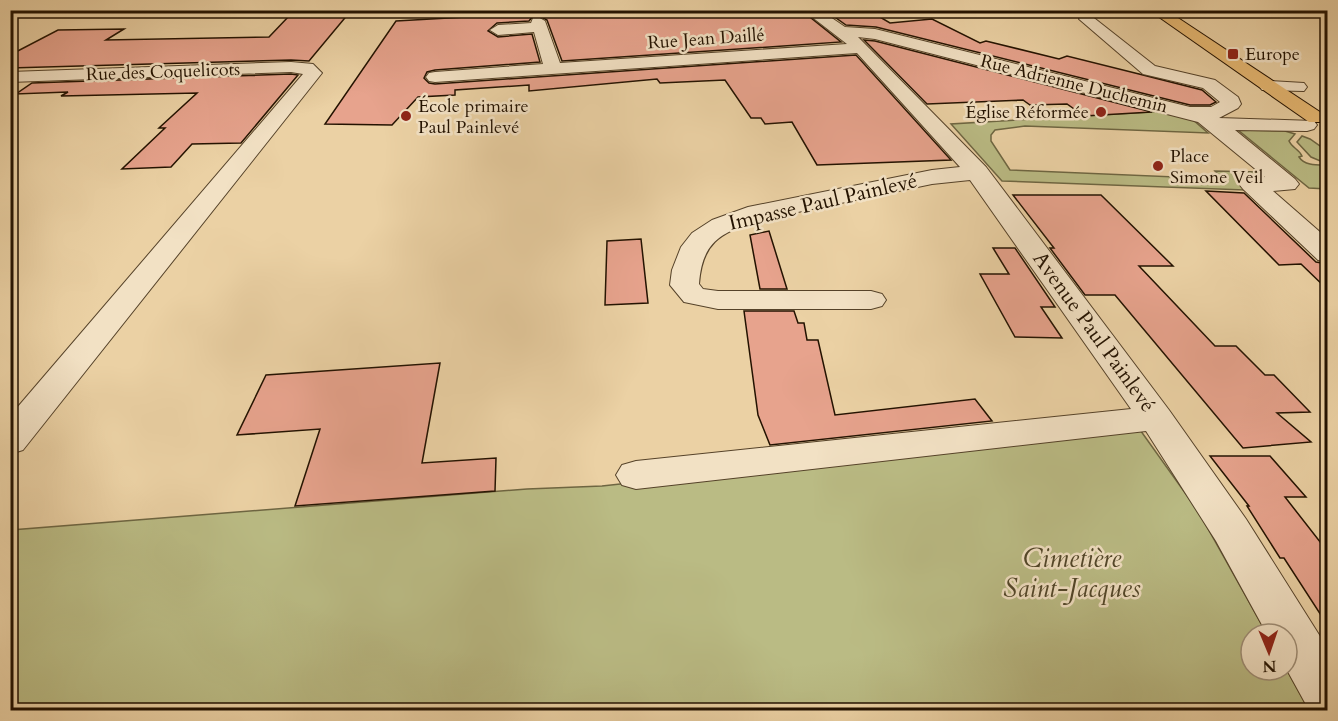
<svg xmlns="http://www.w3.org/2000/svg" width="1338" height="721" font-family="Cardo,serif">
<rect width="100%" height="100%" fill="#ebd1a4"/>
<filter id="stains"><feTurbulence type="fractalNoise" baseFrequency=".00333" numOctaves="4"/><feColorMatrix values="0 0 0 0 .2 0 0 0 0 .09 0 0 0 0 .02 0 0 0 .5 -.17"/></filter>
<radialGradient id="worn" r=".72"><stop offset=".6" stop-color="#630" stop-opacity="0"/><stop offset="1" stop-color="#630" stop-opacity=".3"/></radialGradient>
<g fill="#babb84" stroke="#6e6642" stroke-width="1.5">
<polygon points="1166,111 1192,119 1208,133 1025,126 995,130 991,135 991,141 1010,170 1222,179 1215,171 1261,172 1263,175 1237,179 1245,190 1002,181 951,124"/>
<path d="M1238 130 1285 131 1295 134 1289 141C1292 148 1299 149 1302 156L1299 157C1304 165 1315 165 1324 165L1323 162 1311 157 1297 142 1302 136 1310 139 1327 151V189L1309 188Z"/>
<polygon points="1138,427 1198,511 1267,634 1251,634 1251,670 1287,670 1309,710 11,710 11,530 527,489 602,486"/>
</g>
<g fill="#e7a38d" stroke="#231200" stroke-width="1.5">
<polygon points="591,10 635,10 637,14 706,10 801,10 841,42 562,61 547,20 538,15 533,16 529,21 497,23 488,31 498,37 532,34 540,62 435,70 427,72 424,78 429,83 435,84 856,55 951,160 817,165 792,122 765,124 761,118 751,118 725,80 660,83 657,79 529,91 529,85 455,90 455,95 418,97 392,125 325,124 396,21"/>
<polygon points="825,10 868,10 890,23 932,19 980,43 986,41 1059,59 1067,56 1139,74 1202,90 1216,102 1210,105 1190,105 876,27 846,25"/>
<polygon points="349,13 309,61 291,60 10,68 10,55 58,30 124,29 106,40 269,37 290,15"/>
<polygon points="864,40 875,41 1152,112 1084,116 1067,104 1030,105 1023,100 927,104"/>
<polygon points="291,74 298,75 241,143 192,144 171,167 122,169 165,128 159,128 197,93 61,96 68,92 16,94 32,83"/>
<polygon points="1206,191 1244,193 1316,262 1328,264 1328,290 1301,264 1279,265"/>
<polygon points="1013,195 1101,195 1173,266 1139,266 1215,346 1236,346 1265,375 1274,375 1310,412 1277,413 1311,442 1243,448 1115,295 1085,295 1050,248 1054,248"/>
<polygon points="769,231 787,289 760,289 750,235"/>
<polygon points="641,239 648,303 605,305 607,241"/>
<polygon points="993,248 1015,248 1055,307 1041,307 1062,338 1015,337 980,274 1009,274"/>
<polygon points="744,311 794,311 798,323 804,323 807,340 818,340 835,415 975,399 992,421 770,445 758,415"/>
<polygon points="440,363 422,463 496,458 495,491 295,506 320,429 237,435 266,375"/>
<polygon points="1210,456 1270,456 1306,497 1285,497 1328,552 1328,626 1284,558 1280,558 1247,506 1249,506"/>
</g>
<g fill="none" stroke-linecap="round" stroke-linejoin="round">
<defs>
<g id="minor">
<path d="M803 10H820L845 27 875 29 1190 107H1211L1220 102 1203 88 1143 74 1079 19 1082 13 1089 10H1111L1094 18 1155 66 1215 80 1238 97 1241 104 1238 108 1219 118 1314 121 1317 125 1314 129 1307 131 1235 130 1295 179 1299 184 1295 189 1273 191 1328 239V262L1318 260 1243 189 1239 184 1243 179 1265 177 1198 122 875 39 858 37 986 167 1169 410 1246 519 1328 649V710H1309L1287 670V634H1267L1216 541 1146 431 636 489 622 485 616 475 622 465 636 461 1131 409 970 180 932 184 755 221C719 234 702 243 699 284L703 289 718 291H871L882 294 886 300 882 306 871 309H718L684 302 670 285 672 270 681 247 692 233 712 220 748 207 932 170 960 167 857 53 435 82 429 81 426 77 429 73 435 72 543 64 534 32 498 35 490 30 498 25 531 23 533 18 538 17 545 21 560 63 847 44Z"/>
<polygon points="291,62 313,64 322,73 23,450 10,454 10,416 303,74 291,72 10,82 10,72"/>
<polygon points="1268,81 1304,83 1307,87 1304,91 1262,90 1259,86 1262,82"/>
</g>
<polygon id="major" points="1149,10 1166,10 1323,114 1326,118 1323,122 1309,122"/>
</defs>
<use href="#minor" stroke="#554229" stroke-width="2"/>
<use href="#major" stroke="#231200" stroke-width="2"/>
<use href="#minor" fill="#f2e1c4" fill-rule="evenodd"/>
<use href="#major" fill="#e6b872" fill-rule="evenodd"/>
</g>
<g fill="#8f2418" stroke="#f2e1c4" stroke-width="2">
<rect x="1227" y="48" width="12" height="12" rx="3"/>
<circle cx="1101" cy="112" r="6"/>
<circle cx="406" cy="116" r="6"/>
<circle cx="1158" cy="166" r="6"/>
</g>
<g text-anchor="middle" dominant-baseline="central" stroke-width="5" stroke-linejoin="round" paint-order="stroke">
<g font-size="18" fill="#231200" stroke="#f2e1c4">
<text transform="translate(706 39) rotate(-4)">Rue Jean Daillé</text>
<text transform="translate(163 72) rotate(-2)">Rue des Coquelicots</text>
<text transform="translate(1074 84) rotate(14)">Rue Adrienne Duchemin</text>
</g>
<g font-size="18" fill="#231200" stroke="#f2e1c4" text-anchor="start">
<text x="1245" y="54">Europe</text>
<text x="418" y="106">École primaire<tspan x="418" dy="21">Paul Painlevé</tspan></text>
<text x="1089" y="112" text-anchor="end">Église Réformée</text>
<text x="1170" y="156">Place<tspan x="1170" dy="21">Simone Veil</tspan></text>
</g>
<g font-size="21" fill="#231200" stroke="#f2e1c4">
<text transform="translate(823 202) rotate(-13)">Impasse Paul Painlevé</text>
<text transform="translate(1094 332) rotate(54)">Avenue Paul Painlevé</text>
</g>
<g font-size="26" font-style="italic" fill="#504528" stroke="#f2e1c4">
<text x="1072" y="558">Cimetière<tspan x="1072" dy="30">Saint-Jacques</tspan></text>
</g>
</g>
<rect width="1338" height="721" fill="none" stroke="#ebd1a4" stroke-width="36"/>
<rect x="12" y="12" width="1314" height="697" fill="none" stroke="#231200" stroke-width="3"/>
<rect x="18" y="18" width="1302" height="685" fill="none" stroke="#231200" stroke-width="1.5"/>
<g transform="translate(1269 652) rotate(178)"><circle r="28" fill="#f2e1c4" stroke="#9f8e76" stroke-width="1.5"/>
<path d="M0-4.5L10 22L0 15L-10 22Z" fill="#8f2418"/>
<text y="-9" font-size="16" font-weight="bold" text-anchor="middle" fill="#231200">N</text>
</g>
<rect width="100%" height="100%" filter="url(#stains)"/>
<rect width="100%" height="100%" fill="url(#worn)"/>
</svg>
